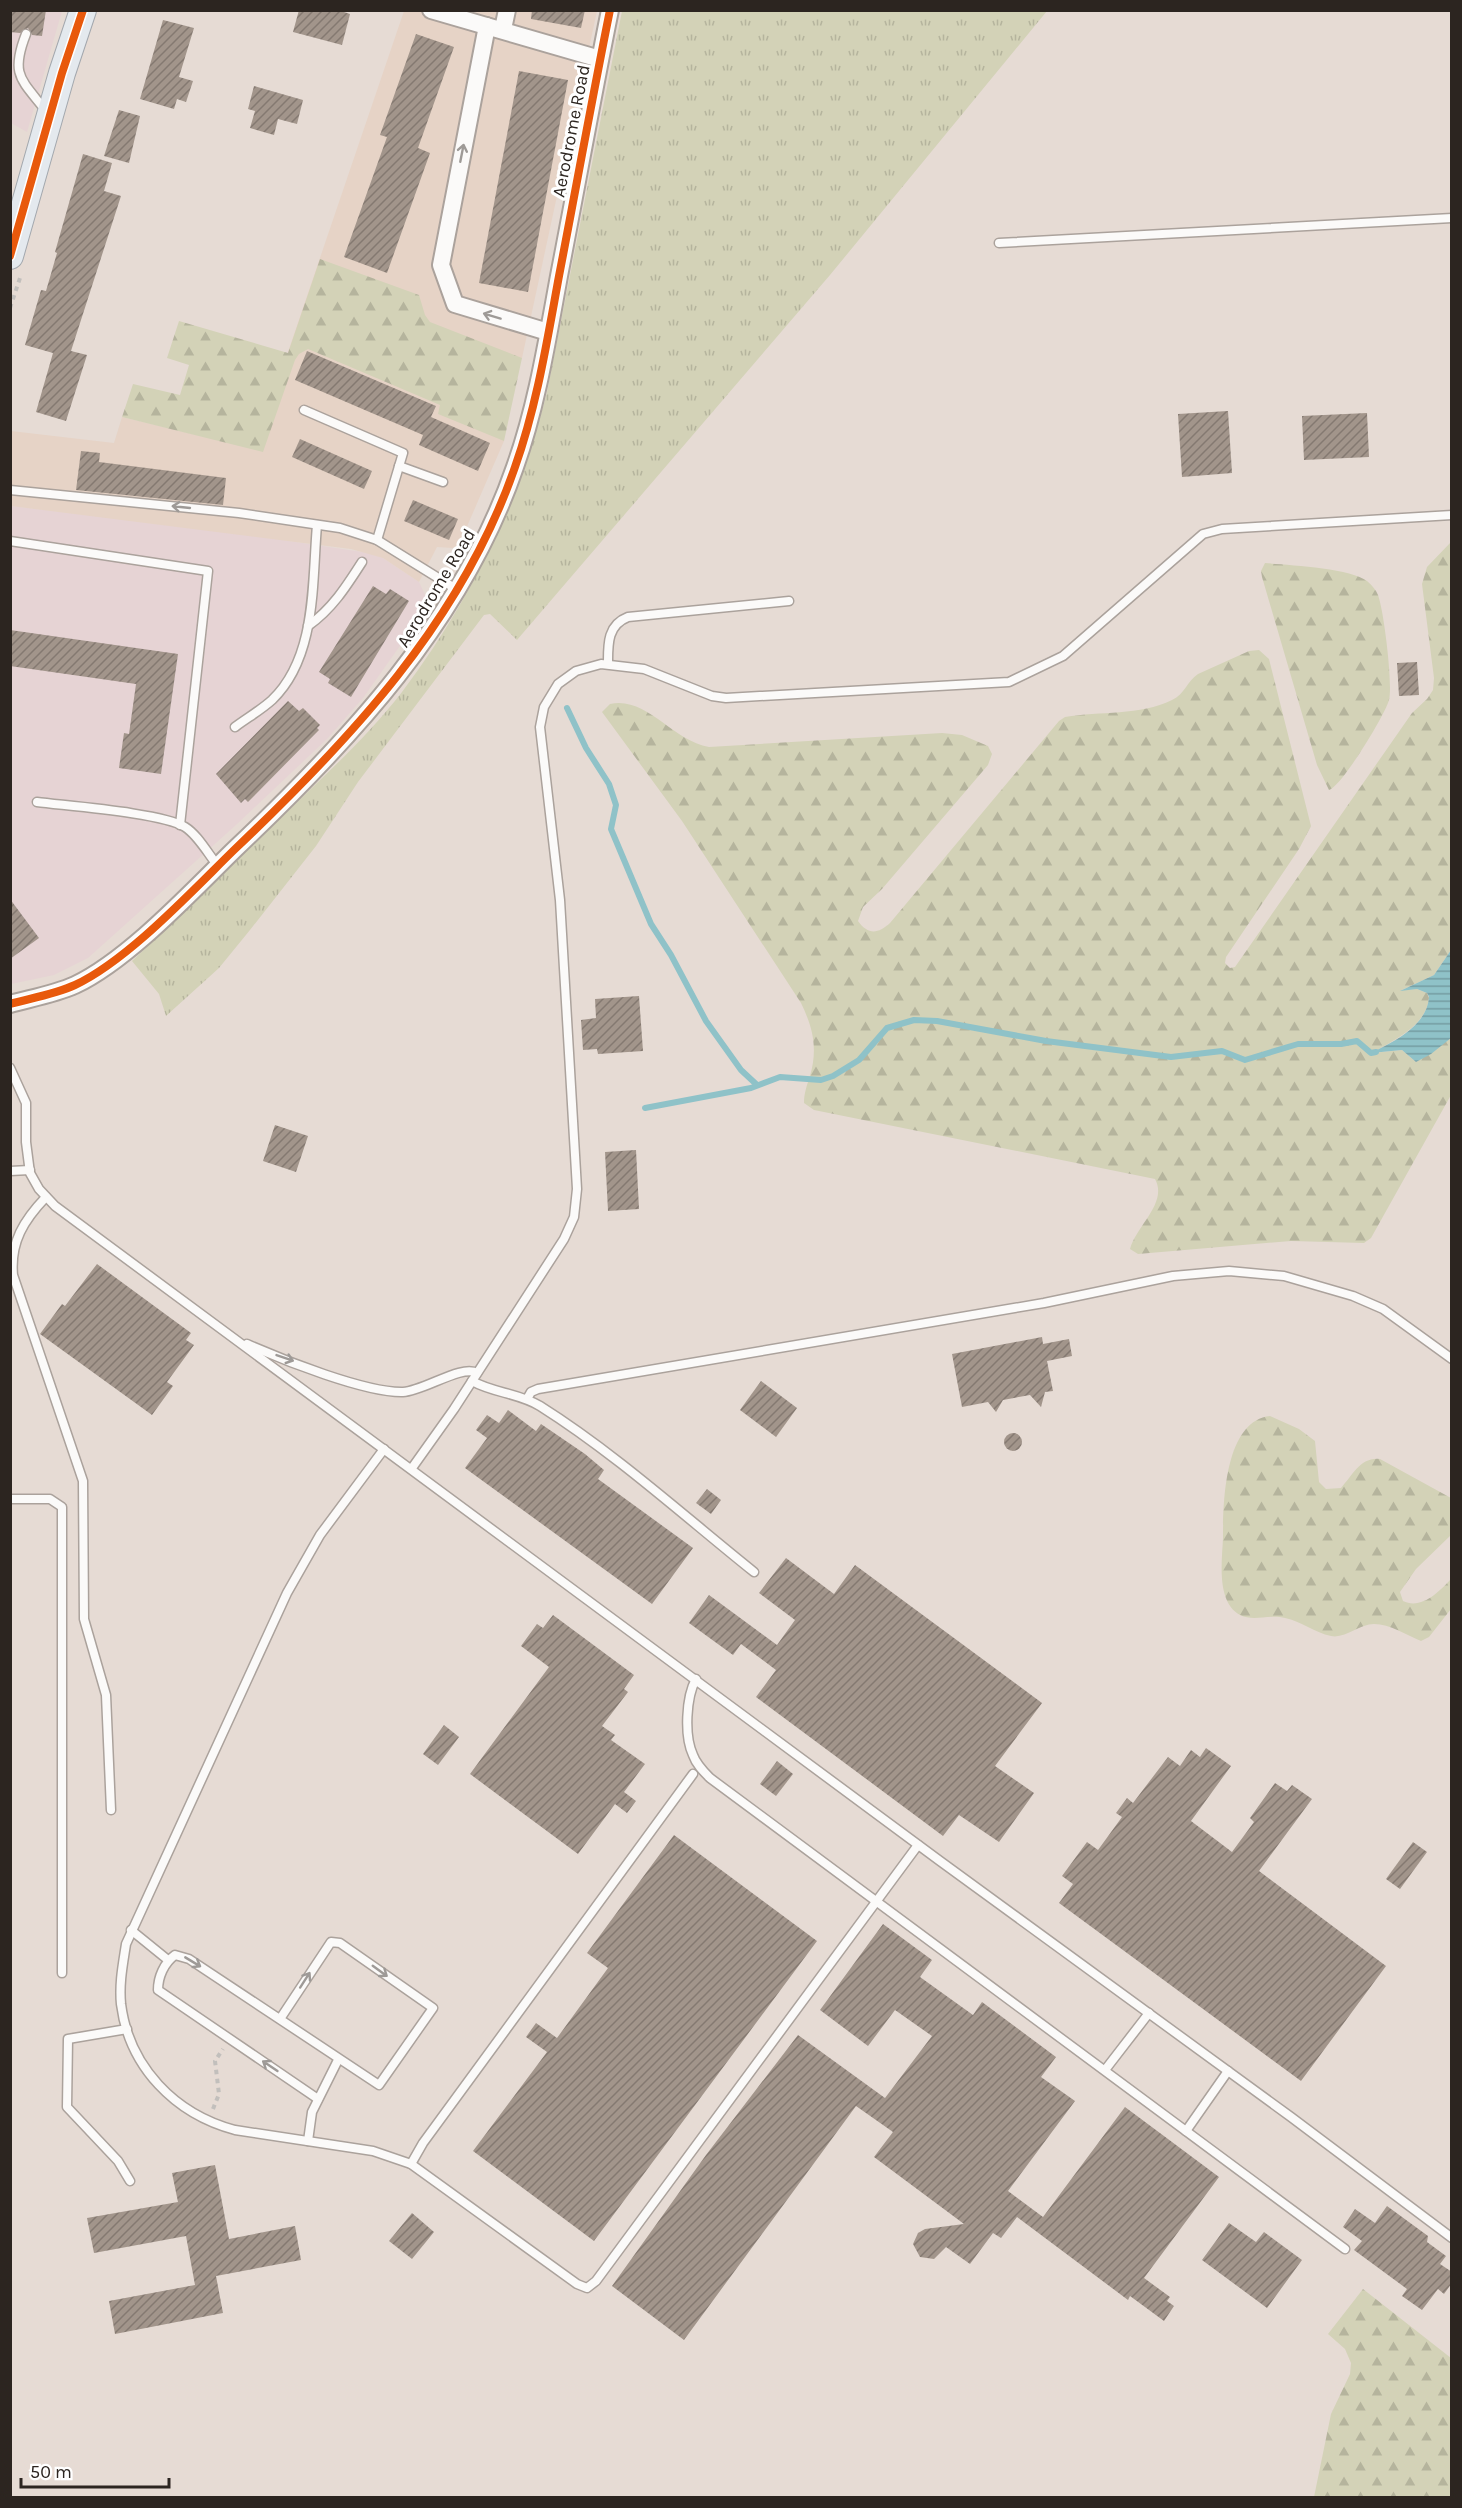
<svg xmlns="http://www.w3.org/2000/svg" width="1462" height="2508" font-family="Karla,sans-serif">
<defs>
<pattern id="grass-tufts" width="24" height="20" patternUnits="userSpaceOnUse" patternTransform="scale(1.5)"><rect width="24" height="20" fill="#d3d2b7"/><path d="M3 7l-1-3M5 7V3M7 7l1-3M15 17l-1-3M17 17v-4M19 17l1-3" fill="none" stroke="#b5b49d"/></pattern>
<pattern id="forest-firs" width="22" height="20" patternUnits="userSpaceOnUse" patternTransform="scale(1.5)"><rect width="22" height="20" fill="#d3d2b7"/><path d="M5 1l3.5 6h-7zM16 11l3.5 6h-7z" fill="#b5b49d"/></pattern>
<pattern id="water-rules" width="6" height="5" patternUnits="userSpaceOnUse" patternTransform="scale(1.5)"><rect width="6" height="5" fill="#8fc2c8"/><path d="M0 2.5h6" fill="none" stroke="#759da2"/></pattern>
<pattern id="building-hatch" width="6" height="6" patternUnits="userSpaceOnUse" patternTransform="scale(1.5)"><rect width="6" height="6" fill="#a2958b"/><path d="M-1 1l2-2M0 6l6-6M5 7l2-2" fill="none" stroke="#847971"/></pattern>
</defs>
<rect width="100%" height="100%" fill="#e6dbd4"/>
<g fill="#e6d3d4">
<polygon points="11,11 62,11 27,132 11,123"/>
<polygon points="11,506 222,531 369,553 383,558 419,582 427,599 425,609 419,619 363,698 327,739 236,825 88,958 54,975 11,984"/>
</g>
<polygon fill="#e6d3c6" points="404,11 597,11 522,358 506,370 504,441 459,545 453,548 437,547 419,582 383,558 351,549 11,506 11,431 114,443 122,417 255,449"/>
<path fill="url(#grass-tufts)" d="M622 11H1047L830 275 517 640 490 614 484 615 358 782 316 846 250 930 219 968 166 1016 159 994 132 961C184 912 235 862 286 813 326 774 368 736 402 692 470 602 519 501 547 392Z"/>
<g fill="url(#forest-firs)">
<polygon points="320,259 419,295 425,315 430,322 522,358 504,441 438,414 440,405 308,349 299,354 295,360 263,452 122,417 133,384 180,395 189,365 167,358 179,321 288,353"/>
<path d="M1451 542V950L1434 975 1402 990 1417 989 1427 993 1429 998C1426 1026 1394 1040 1372 1053L1402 1050 1416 1062 1451 1038V1095L1371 1238 1364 1243 1291 1241 1138 1254 1130 1249C1137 1225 1168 1203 1155 1179L814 1110 804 1103C804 1093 807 1085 810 1076 818 1048 813 1028 801 1003L682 821 602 712 610 704C647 696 671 740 709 747L942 733 962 735 988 746 992 754 988 765 882 889 863 907 858 921C868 935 878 934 890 923L1059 721 1065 717C1100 711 1140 716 1172 700 1185 694 1187 681 1198 674L1249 651 1259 650 1269 659 1311 826 1299 849 1226 957 1225 963 1230 968 1235 967 1412 713 1427 699 1433 690 1434 678 1422 584 1427 567Z"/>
<path d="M1265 563C1288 565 1351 568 1367 581 1372 585 1376 590 1378 595 1384 611 1393 685 1389 700 1385 715 1342 786 1329 790L1317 765 1262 577 1261 571Z"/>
<path d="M1270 1416 1299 1429 1315 1441 1319 1482 1326 1489 1341 1488C1353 1475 1360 1457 1380 1459L1451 1498V1535L1416 1569 1400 1592 1403 1601C1421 1610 1439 1592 1451 1579V1609L1429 1637 1421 1641C1406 1635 1390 1624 1374 1624 1359 1624 1345 1639 1331 1636 1315 1633 1301 1621 1285 1618 1269 1614 1254 1622 1240 1615 1216 1602 1222 1561 1223 1538 1223 1505 1224 1421 1270 1416Z"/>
<polygon points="1363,2289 1451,2358 1451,2497 1314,2497 1331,2414 1350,2374 1351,2363 1345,2349 1328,2334"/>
</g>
<path fill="url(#water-rules)" d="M1451 950V1038L1431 1054 1416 1062 1402 1050 1371 1053C1393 1042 1427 1026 1429 997L1427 993 1417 989 1400 991 1434 975Z"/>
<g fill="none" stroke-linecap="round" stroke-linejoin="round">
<g stroke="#8fc2c8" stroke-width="6">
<polyline points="567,708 586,748 609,784 616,805 611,829 651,924 671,955 706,1021 741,1070 756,1084"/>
<polyline points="645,1108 751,1088 780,1077 821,1080 833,1076 859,1060 887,1028 914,1020 937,1021 1046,1041 1171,1057 1222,1051 1245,1060 1298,1044 1341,1044 1357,1041 1371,1053 1376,1052"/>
</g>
</g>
<g fill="url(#building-hatch)">
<polygon points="10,10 46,10 42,36 32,35 28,28 20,33 10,32"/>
<polygon points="299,10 338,10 350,14 342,45 293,32"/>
<polygon points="532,10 585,10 581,28 531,19"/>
<polygon points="163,20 194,28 179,77 193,81 186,102 177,99 174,109 140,99"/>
<polygon points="416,34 454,47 418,148 430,153 387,273 344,257 387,137 380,135"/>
<polygon points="519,71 568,80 528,292 479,283"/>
<polygon points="254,86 303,100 297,124 278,119 274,135 250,128 255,111 248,109"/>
<polygon points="119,110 140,116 129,163 104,156"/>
<polygon points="83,154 112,163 104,191 121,196 71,351 87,355 66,421 36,412 53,353 25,345 41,290 46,291 57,253 55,252"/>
<polygon points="307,351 436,406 431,417 490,443 478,471 419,445 423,435 295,380"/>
<polygon points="1228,411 1232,473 1182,477 1178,414"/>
<polygon points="1367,413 1369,457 1304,460 1302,416"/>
<polygon points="300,439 372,471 364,489 292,457"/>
<polygon points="81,451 100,453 99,462 226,478 223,505 76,490"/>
<polygon points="413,500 458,519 449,540 404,521"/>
<polygon points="373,586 386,594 390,589 409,601 351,697 328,683 330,679 319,672"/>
<polygon points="10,630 178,654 161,774 119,768 124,733 129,734 136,684 10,666"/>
<polygon points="1417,662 1419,695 1399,696 1397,663"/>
<polygon points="288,701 299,711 303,708 320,725 317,728 319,730 248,802 245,799 241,803 216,774"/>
<polygon points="10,899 39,938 10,959"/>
<polygon points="639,996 643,1051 598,1054 597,1049 583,1050 581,1020 596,1018 595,999"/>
<polygon points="275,1125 308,1136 296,1172 263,1161"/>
<polygon points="636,1150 639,1209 608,1211 605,1152"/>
<polygon points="97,1264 191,1333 186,1340 194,1345 167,1382 173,1386 152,1415 40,1334 62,1304 65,1306"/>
<polygon points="1042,1337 1043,1344 1069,1339 1072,1356 1047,1361 1053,1391 1045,1392 1041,1407 1030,1395 1003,1400 996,1412 988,1402 962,1407 952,1354"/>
<polygon points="761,1381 797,1408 776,1437 740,1410"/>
<polygon points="508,1410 536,1431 541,1424 585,1454 604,1470 598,1479 693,1548 652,1604 465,1468 487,1438 476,1430 487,1415 499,1423"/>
<circle cx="1013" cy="1442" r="9"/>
<polygon points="707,1489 721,1500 711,1514 696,1503"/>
<polygon points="786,1558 834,1594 855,1565 1042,1703 995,1766 1034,1793 999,1842 959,1815 943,1836 756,1697 776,1670 741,1644 733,1655 689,1623 709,1595 777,1645 795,1620 759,1593"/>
<polygon points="553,1615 634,1675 624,1689 628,1692 602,1726 615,1735 611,1740 645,1764 624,1792 636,1801 627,1813 615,1804 578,1854 470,1774 549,1667 521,1646 537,1624 543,1628"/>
<polygon points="444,1725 459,1737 438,1765 423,1754"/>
<polygon points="1206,1748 1231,1766 1191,1821 1232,1852 1254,1822 1250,1818 1275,1783 1287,1791 1292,1785 1312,1799 1259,1871 1386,1966 1301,2081 1059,1903 1073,1884 1062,1876 1087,1842 1098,1850 1122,1817 1116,1813 1127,1798 1133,1803 1168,1757 1180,1766 1191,1750 1200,1757"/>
<polygon points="777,1761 793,1774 776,1796 760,1784"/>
<polygon points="674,1835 817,1941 594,2241 473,2151 547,2052 526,2037 536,2023 557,2038 608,1968 587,1953"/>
<polygon points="1413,1842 1427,1852 1400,1889 1386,1879"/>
<polygon points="883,1924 932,1960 920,1977 973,2015 982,2002 1056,2057 1041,2077 1075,2101 1008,2191 1043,2217 1125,2107 1219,2177 1144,2278 1170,2297 1167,2301 1174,2306 1164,2321 1130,2296 1128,2300 1017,2217 1001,2238 993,2233 970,2264 946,2247 934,2259 920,2257 913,2244 918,2233 925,2229 964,2224 874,2157 893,2132 856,2106 684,2340 612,2286 706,2155 798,2035 885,2098 932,2036 895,2010 868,2046 820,2010"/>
<polygon points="215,2165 229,2239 295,2226 301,2260 216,2276 223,2313 115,2334 109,2301 195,2285 186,2236 94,2253 87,2218 178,2202 172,2173"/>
<polygon points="1387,2206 1428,2236 1427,2242 1446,2256 1440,2264 1452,2272 1452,2283 1444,2294 1438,2289 1422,2310 1402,2296 1407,2289 1354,2250 1362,2241 1343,2227 1355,2209 1375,2223"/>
<polygon points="412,2213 434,2232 412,2259 389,2241"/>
<polygon points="1229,2223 1256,2242 1264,2232 1302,2260 1267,2308 1202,2260"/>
</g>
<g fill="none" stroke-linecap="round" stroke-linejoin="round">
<defs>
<g id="lane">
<path d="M26 34C10 75 21 79 46 111"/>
<polyline points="999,243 1452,218"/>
<polyline points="304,410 403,453 377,540"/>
<polyline points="399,466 443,482"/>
<polyline points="10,490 239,513 340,528 377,540 456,589"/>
<polyline points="10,541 208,571 180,825"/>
<path d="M308 626C332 609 346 587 362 562"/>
<path d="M608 664C608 645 607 625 628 617L789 601"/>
<path d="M235 727C247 718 261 710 272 700 317 657 312 582 317 525"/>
<path d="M37 802C68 806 163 813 185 827 198 835 208 854 218 866"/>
<polyline points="10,1068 26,1103 26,1142 30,1173 39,1189 55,1206 940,1861 1291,2117 1452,2238"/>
<polyline points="10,1171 30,1170"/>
<path d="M46 1197C24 1220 10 1242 13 1275L83 1481 84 1619 106 1695 111 1810"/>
<path d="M247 1344C283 1360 366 1393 403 1392 424 1391 462 1364 477 1373"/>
<path d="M472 1381C493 1393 519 1393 540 1406 616 1454 684 1516 754 1572"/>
<polyline points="527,1399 531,1392 538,1389 1044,1303 1173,1276 1229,1271 1284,1276 1353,1296 1383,1309 1452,1359"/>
<path d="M384 1449 320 1535 287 1593 126 1944C123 1964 119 1983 121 2004 129 2067 175 2114 235 2130L373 2151 411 2164 577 2284 587 2288 596 2281 918 1845"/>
<polyline points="412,1468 454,1409 564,1239 574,1217 577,1189 560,900 540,727 544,707 558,684 576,671 601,664 644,669 712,696 726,698 1009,682 1063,656 1203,534 1222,529 1452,515"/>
<polyline points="10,1499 50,1499 62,1507 62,1973"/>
<path d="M696 1679C686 1697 684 1736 693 1755 696 1764 703 1771 710 1778L1345 2249"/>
<polyline points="131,1930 168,1960"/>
<path d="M280 2019 331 1942 340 1943 433 2008 379 2085 189 1959 175 1955C164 1963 158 1977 158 1990L318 2099"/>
<polyline points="127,2029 68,2039 67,2107 118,2161 130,2181"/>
<polyline points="1105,2070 1149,2013"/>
<polyline points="1186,2131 1228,2071"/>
<polyline points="308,2141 312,2112 338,2060"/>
<polyline points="411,2164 423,2143 693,1774"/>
</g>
<g id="street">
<polyline points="431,10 600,59"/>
<polyline points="487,26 441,265 455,304 548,332"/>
<polyline points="503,29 507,10"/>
<path d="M10 1004C32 998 55 994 75 985 128 960 191 892 234 850 349 741 462 621 515 467 537 405 547 341 559 276 576 188 592 99 610 10"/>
</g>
<polyline id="primary" points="10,256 62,73 83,10"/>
</defs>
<use href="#lane" stroke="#aba29c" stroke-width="11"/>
<use href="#street" stroke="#aba29c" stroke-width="20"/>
<use href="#primary" stroke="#a3a8ae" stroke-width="28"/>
<g stroke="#c2bfbc" stroke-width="4" stroke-dasharray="4.5 4.5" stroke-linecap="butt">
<polyline points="10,308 21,275"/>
<polyline points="213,2109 219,2094 215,2061 223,2049"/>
</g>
<use href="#lane" stroke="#fbfaf9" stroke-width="8"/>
<use href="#street" stroke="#fbfaf9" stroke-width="16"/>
<use href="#primary" stroke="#e4e9ee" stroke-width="26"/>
<defs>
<g id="cycleway">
<polyline points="10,256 62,73 83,10"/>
<path d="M10 1004C32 998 55 994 75 985 128 960 191 892 234 850 349 741 462 621 515 467 537 405 547 341 559 276 576 188 592 99 610 10"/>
</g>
</defs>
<use href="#cycleway" stroke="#fff" stroke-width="11"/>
<use href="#cycleway" stroke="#e8590c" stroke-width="8"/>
</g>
<defs><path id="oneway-shaft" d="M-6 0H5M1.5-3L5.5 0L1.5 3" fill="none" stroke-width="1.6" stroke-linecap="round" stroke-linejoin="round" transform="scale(1.5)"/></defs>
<g stroke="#9e9a97">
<use href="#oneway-shaft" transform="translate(462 153) rotate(-79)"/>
<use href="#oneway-shaft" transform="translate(492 316) rotate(-163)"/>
<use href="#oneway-shaft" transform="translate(181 507) rotate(-174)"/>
<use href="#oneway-shaft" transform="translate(285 1358) rotate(19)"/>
<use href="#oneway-shaft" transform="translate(193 1962) rotate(31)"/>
<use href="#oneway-shaft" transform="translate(380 1971) rotate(36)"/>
<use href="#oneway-shaft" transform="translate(305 1980) rotate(-57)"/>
<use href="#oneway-shaft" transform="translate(270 2066) rotate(-146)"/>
</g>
<g text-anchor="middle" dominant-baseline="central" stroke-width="6" stroke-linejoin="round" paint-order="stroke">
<g font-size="18" fill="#2c2520" stroke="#fff">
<text transform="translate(571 131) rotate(-79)">Aerodrome Road</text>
<text transform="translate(436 588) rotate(-59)">Aerodrome Road</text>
</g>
</g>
<rect width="1462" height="2508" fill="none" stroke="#2c2520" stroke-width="24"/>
<path d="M21 2478v9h148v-9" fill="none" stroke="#2c2520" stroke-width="3"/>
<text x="30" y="2478" font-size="18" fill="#2c2520" stroke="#ffffff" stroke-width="4.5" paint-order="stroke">50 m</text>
</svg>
